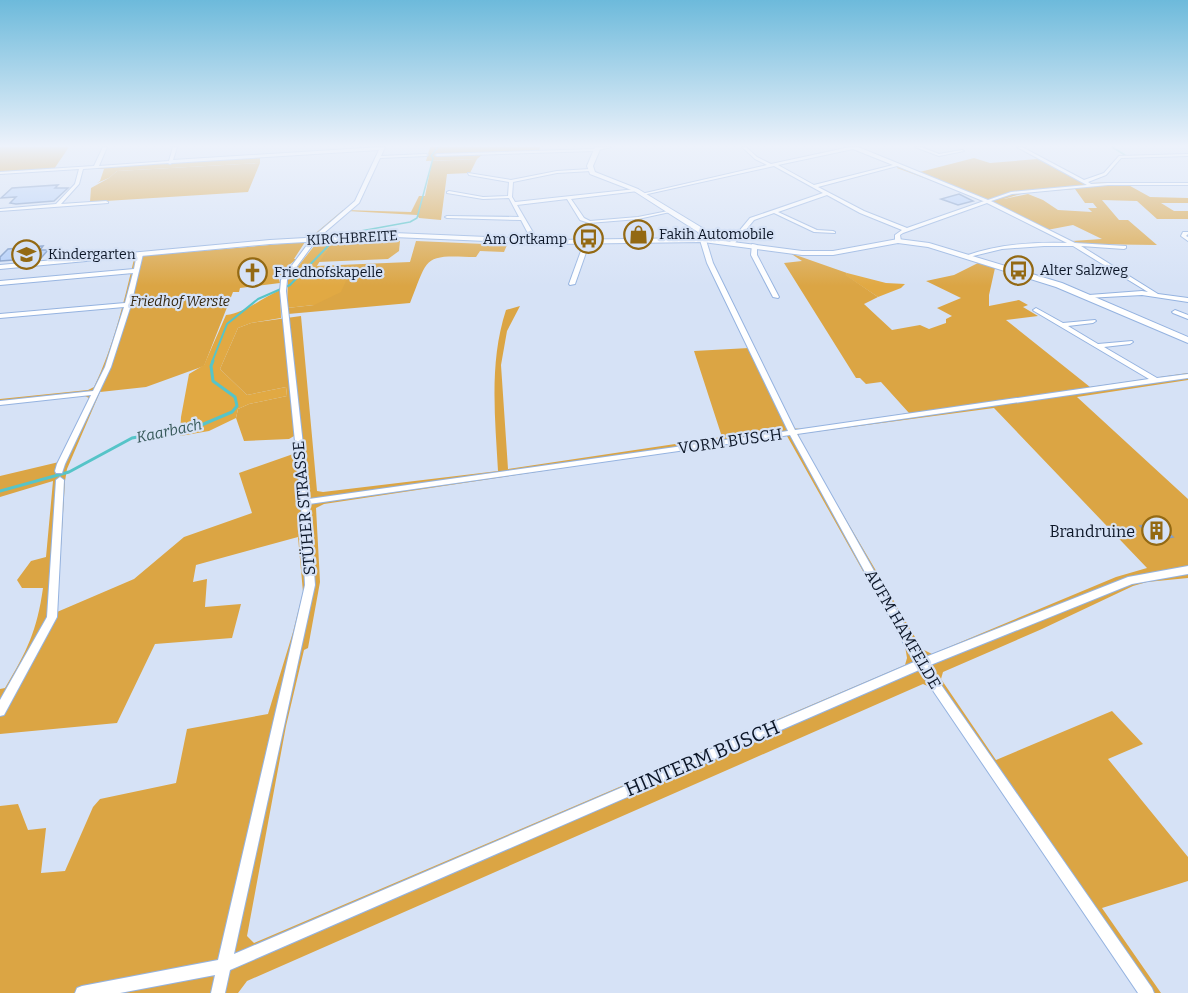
<svg xmlns="http://www.w3.org/2000/svg" width="1188" height="993" font-family="Bitter,serif">
<rect width="100%" height="100%" fill="#d6e2f6"/>
<g fill="#dba544" fill-rule="evenodd">
<polygon points="0,147 69,147 54,169 0,172"/>
<polygon points="447,147 540,147 539,151 443,154"/>
<path d="M1016 147H1021L1090 183 1123 182 1150 197 1188 198V203H1161L1174 211H1188V219H1157L1137 201 1102 200 1119 220H1128L1157 245 1083 244 1072 241 1102 239 1073 225 1047 230 992 203 897 168 898 166 916 173 974 158 990 163 1038 159ZM1075 189 1085 203H1093L1097 208H1088L1092 212 1058 210 1043 200 1028 194 1004 199 1024 193Z"/>
<polygon points="477,159 470,173 447,174 441,220 419,218 417,215 348,211 318,237 311,237 343,210 411,212 419,196 425,196 432,161"/>
<polygon points="260,163 248,192 90,202 91,188 109,178 117,171"/>
<polygon points="400,241 399,251 388,259 318,262 331,244"/>
<path d="M416 241 507 245 504 252 480 251 476 257C423 255 429 255 410 303L288 314 287 308 314 305 311 275 316 266 410 262Z"/>
<path d="M305 242 294 259H297L289 265 279 279 280 283 240 288 239 292H233L204 366 146 387 100 392 67 469 65 481 57 612 134 579 184 537 252 513 239 473 296 453 294 436 289 439 244 441 236 418 238 409 249 404 287 396 286 387 247 395 220 369 238 328 251 323 301 316 317 491 323 492 498 471C495 417 489 362 506 310L520 306 507 331 501 365 508 469 722 437 694 351 749 348 787 428 803 429 909 413 881 382 866 384 860 378H856L784 263 802 261 790 253 847 273 846 275 878 297 864 304 892 330 920 325 929 329 946 323V319L952 316 937 308 961 298 926 281 954 275 978 263 995 268 989 295V306L1019 300 1028 305 1023 307 1038 316 1006 320 1090 387 1188 373V380L1077 397 1188 499V578L1147 582 1133 586 1042 629 943 672 941 679 996 760 1112 711 1143 744 1108 759 1188 857V881L1102 908 1161 993H1139L932 688 923 684 247 981 238 993H0V806L18 804 28 830 46 828 41 873 65 871 93 807 100 799 176 783 187 729 268 714 293 632 303 592 298 537 196 565 193 582 207 579 205 607 241 604 232 638 155 644 117 723 0 734V689L5 688C27 651 37 631 43 588H22L17 580 31 561 46 557 53 481 0 497V476L59 462 89 398 85 396 0 405V399L88 390 94 387C113 348 124 302 134 259L130 257ZM994 408 1147 568 1116 577 932 654 922 649 798 438 799 434ZM782 435 787 436 905 646 907 658 905 665 254 943 247 936 286 726 304 650 308 648 320 582 316 508 324 504Z"/>
</g>
<g fill="#e1a943">
<polygon points="430,147 447,147 443,156 483,154 477,159 426,161"/>
<polygon points="260,156 260,163 117,171 109,178 97,183 100,181 104,169 96,169 96,168"/>
<polygon points="331,244 311,275 349,274 341,292 314,305 287,308 288,279 315,245"/>
<polygon points="847,273 886,283 905,284 901,288 878,297 845,275"/>
<path d="M280 290 281 318 251 323 238 328 220 369 247 395 286 387 287 396 249 404 238 409 236 418 209 431 180 436 181 417 189 374 204 365 226 315C245 313 262 298 280 290Z"/>
</g>
<g fill="none" stroke-linecap="round" stroke-linejoin="round">
<g stroke="#56c4c8" stroke-width="1.5">
<polyline points="1112,147 1125,155"/>
<polyline points="332,241 344,234 410,222 417,218 433,158 431,156 438,147"/>
</g>
<polyline stroke="#56c4c8" stroke-width="2" points="212,362 227,324 258,299 290,285 334,240"/>
<polyline stroke="#56c4c8" stroke-width="3" points="0,491 69,472 132,438 199,426 232,412 237,406 235,397 213,381 211,366 213,361"/>
</g>
<g fill="#b3cef8" stroke="#7e9bc7" stroke-width="1.5">
<polygon points="58,185 55,188 68,188 54,201 16,204 10,203 16,197 1,198 12,188"/>
<polygon points="959,194 973,201 958,205 941,199"/>
<polygon points="43,246 40,250 48,250 41,258 0,261 0,257 8,249"/>
<polygon points="1157,523 1173,537 1156,540 1140,526"/>
</g>
<g fill="none" stroke-linecap="round" stroke-linejoin="round">
<defs>
<g id="street">
<path d="M103 147H107L99 166 169 161 173 147H177L173 160 381 147H385L381 156 426 154 428 155 426 156 380 158 359 203 317 239 287 280 286 291 309 499 788 431 707 263 700 240 703 238 706 240 713 263 795 430 1149 379 1034 311 1033 310 1036 308 1063 323 1095 320 1096 321 1093 323 1068 326 1098 344 1132 341 1133 342 1130 344 1104 347 1157 378 1188 374V378L797 434 923 658 1128 577 1188 566V574L1132 584 928 666 1152 988 1154 993H1138L919 670 230 970 225 993H211L215 975 120 993H75L77 988 82 986 218 960 305 585 301 502 280 291 281 280 313 237 355 201 379 150 172 163 170 164 168 163 83 169 79 184 61 204 106 201 108 202V203L0 211V209L56 204 75 184 79 169 0 174V172L94 166ZM790 435 914 662 234 954 315 585 309 504Z"/>
<polygon points="603,147 611,147 594,151 437,156 435,155 437,154 594,149"/>
<path d="M742 147H746L757 157 771 164 850 147H858L988 200 1011 192 1087 185 1017 147H1022L1084 180 1104 173 1119 156 1188 154V156L1121 158 1106 175 1088 182 1091 184 1108 183H1188V185H1108L1012 194 991 201 1075 243 1126 246V248L1124 249 1081 246 1158 294 1188 298V302L1142 295 1087 298 1086 297 1089 295 1142 291 1148 292 1073 246H1044L1002 249 965 258V256C998 244 1032 242 1067 243L987 203 903 233 900 235 901 241 898 243 895 241V235L902 230 860 213 827 195 778 212 817 230 833 231 835 232V233L814 232 774 213 754 220 735 243 733 244 730 242 750 218 823 193 774 166 643 195 641 194 767 165 755 159ZM853 149 893 165 814 185 778 165ZM897 166 983 201H984L907 228 864 211 818 187Z"/>
<polygon points="915,147 921,147 939,154 962,150 964,151 939,156"/>
<polygon points="590,169 591,171 557,173 513,182 512,197 515,202 636,189 638,189 638,191 571,199 584,218 590,221 638,217 668,211 670,212 638,219 589,223 580,220 567,199 517,205 538,241 535,243 532,241 521,220 447,218 445,217 447,216 519,217 509,198 483,199 447,193 447,192 449,191 483,197 508,196 509,182 469,175 468,173 511,180 557,171"/>
<polygon points="1183,232 1188,232 1188,234 1186,236 1188,237 1188,241 1181,236"/>
<polygon points="585,240 590,241 575,284 570,285 569,284"/>
<polygon points="752,244 757,245 757,255 779,297 778,298 773,297 751,255"/>
<polygon points="140,252 143,254 131,305 111,367 65,464 62,473 56,473 55,471 57,464 91,395 0,405 0,401 93,391 105,367 124,307 0,318 0,314 125,303 133,273 0,285 0,281 134,269 137,254"/>
<polygon points="1175,310 1188,315 1188,319 1173,313 1172,312"/>
<polygon points="60,477 64,480 57,617 4,715 0,716 0,700 47,617 56,480"/>
</g>
<polygon id="secondary" points="595,147 601,147 593,166 595,172 638,189 704,229 709,239 802,251 833,251 898,239 929,243 1062,283 1188,337 1188,343 1056,287 928,247 898,243 833,255 802,255 703,242 554,244 394,237 270,244 0,269 0,265 270,240 394,233 554,240 701,238 698,232 634,191 590,174 587,166"/>
</defs>
<use href="#street" stroke="#95b3e0" stroke-width="2"/>
<use href="#secondary" stroke="#95b3e0" stroke-width="2"/>
<use href="#street" fill="#fff" fill-rule="evenodd"/>
<use href="#secondary" fill="#fff" fill-rule="evenodd"/>
</g>
<linearGradient id="sky" x2="0" y2="1"><stop stop-color="#6dbadb"/><stop offset="0.51" stop-color="#edf2fb"/><stop offset="1" stop-color="#edf2fb" stop-opacity="0"/></linearGradient>
<rect width="1188" height="286" fill="url(#sky)"/>
<defs>
<symbol id="shop-ring" viewBox="-11 -11 22 22"><circle r="9.5" fill="#d6e2f6" stroke="#936913" stroke-width="1.5"/><path d="M-5-2.5h2.3a2.7 3.5 0 0 1 5.4 0H5L5.5 6h-11ZM-1.5-2.5h3a1.5 2.3 0 0 0-3 0Z" fill="#936913"/></symbol>
<symbol id="bus-ring" viewBox="-11 -11 22 22"><circle r="9.5" fill="#d6e2f6" stroke="#936913" stroke-width="1.5"/><path d="M-5-6H5V4H4V6H2V4H-2V6H-4V4H-5ZM-3.5-4V0h7V-4ZM-3.5 1.2v1.5H-2V1.2ZM2 1.2v1.5H3.5V1.2Z" fill="#936913"/></symbol>
<symbol id="school-ring" viewBox="-11 -11 22 22"><circle r="9.5" fill="#d6e2f6" stroke="#936913" stroke-width="1.5"/><path d="M0-5L7-2L0 1L-7-2ZM-4 1L0 2.5L4 1V4Q0 6-4 4Z" fill="#936913"/></symbol>
<symbol id="church-ring" viewBox="-11 -11 22 22"><circle r="9.5" fill="#d6e2f6" stroke="#936913" stroke-width="1.5"/><path d="M-1.2-6h2.4v3.5h3.3v2.4h-3.3V6h-2.4V-.1h-3.3v-2.4h3.3Z" fill="#936913"/></symbol>
<symbol id="building-ring" viewBox="-11 -11 22 22"><circle r="9.5" fill="#d6e2f6" stroke="#936913" stroke-width="1.5"/><path d="M-4-6H4V6H1V3H-1V6H-4ZM-2.5-4.3h1.7v1.8h-1.7ZM.8-4.3h1.7v1.8H.8ZM-2.5-1h1.7V.8h-1.7ZM.8-1h1.7V.8H.8Z" fill="#936913"/></symbol>
</defs>
<g fill-rule="evenodd">
<use href="#shop-ring" x="622" y="218" width="33" height="33"/>
<use href="#bus-ring" x="572" y="222" width="33" height="33"/>
<use href="#school-ring" x="10" y="238" width="33" height="33"/>
<use href="#bus-ring" x="1002" y="254" width="33" height="33"/>
<use href="#church-ring" x="236" y="256" width="33" height="33"/>
<use href="#building-ring" x="1140" y="514" width="33" height="33"/>
</g>
<g text-anchor="middle" dominant-baseline="central" stroke-width="4.5" stroke-linejoin="round" paint-order="stroke">
<g font-size="14" fill="#0c1627" stroke="#d6e2f6" text-anchor="start">
<text x="659" y="234">Fakih Automobile</text>
<text x="567" y="239" text-anchor="end">Am Ortkamp</text>
<text x="48" y="254">Kindergarten</text>
<text x="1040" y="270">Alter Salzweg</text>
<text x="274" y="272">Friedhofskapelle</text>
</g>
<g font-size="14" fill="#0c1627" stroke="#d6e2f6">
<text transform="translate(352 238) rotate(-3)">KIRCHBREITE</text>
</g>
<g font-size="14" font-style="italic" fill="#342711" stroke="#d6e2f6">
<text x="180" y="301">Friedhof Werste</text>
</g>
<g font-size="15" font-style="italic" fill="#37595a" stroke="#d6e2f6">
<text transform="translate(169 431) rotate(-12)">Kaarbach</text>
</g>
<g font-size="16" fill="#0c1627" stroke="#d6e2f6">
<text transform="translate(730 441) rotate(-8)">VORM BUSCH</text>
<text transform="translate(304 508) rotate(-95)">STÜHER STRASSE</text>
<text transform="translate(903 629) rotate(60)">AUFM HAMFELDE</text>
</g>
<g font-size="16" fill="#0c1627" stroke="#d6e2f6" text-anchor="end">
<text x="1135" y="531">Brandruine</text>
</g>
<g font-size="20" fill="#0c1627" stroke="#d6e2f6">
<text transform="translate(702 758) rotate(-23)">HINTERM BUSCH</text>
</g>
</g>
</svg>
